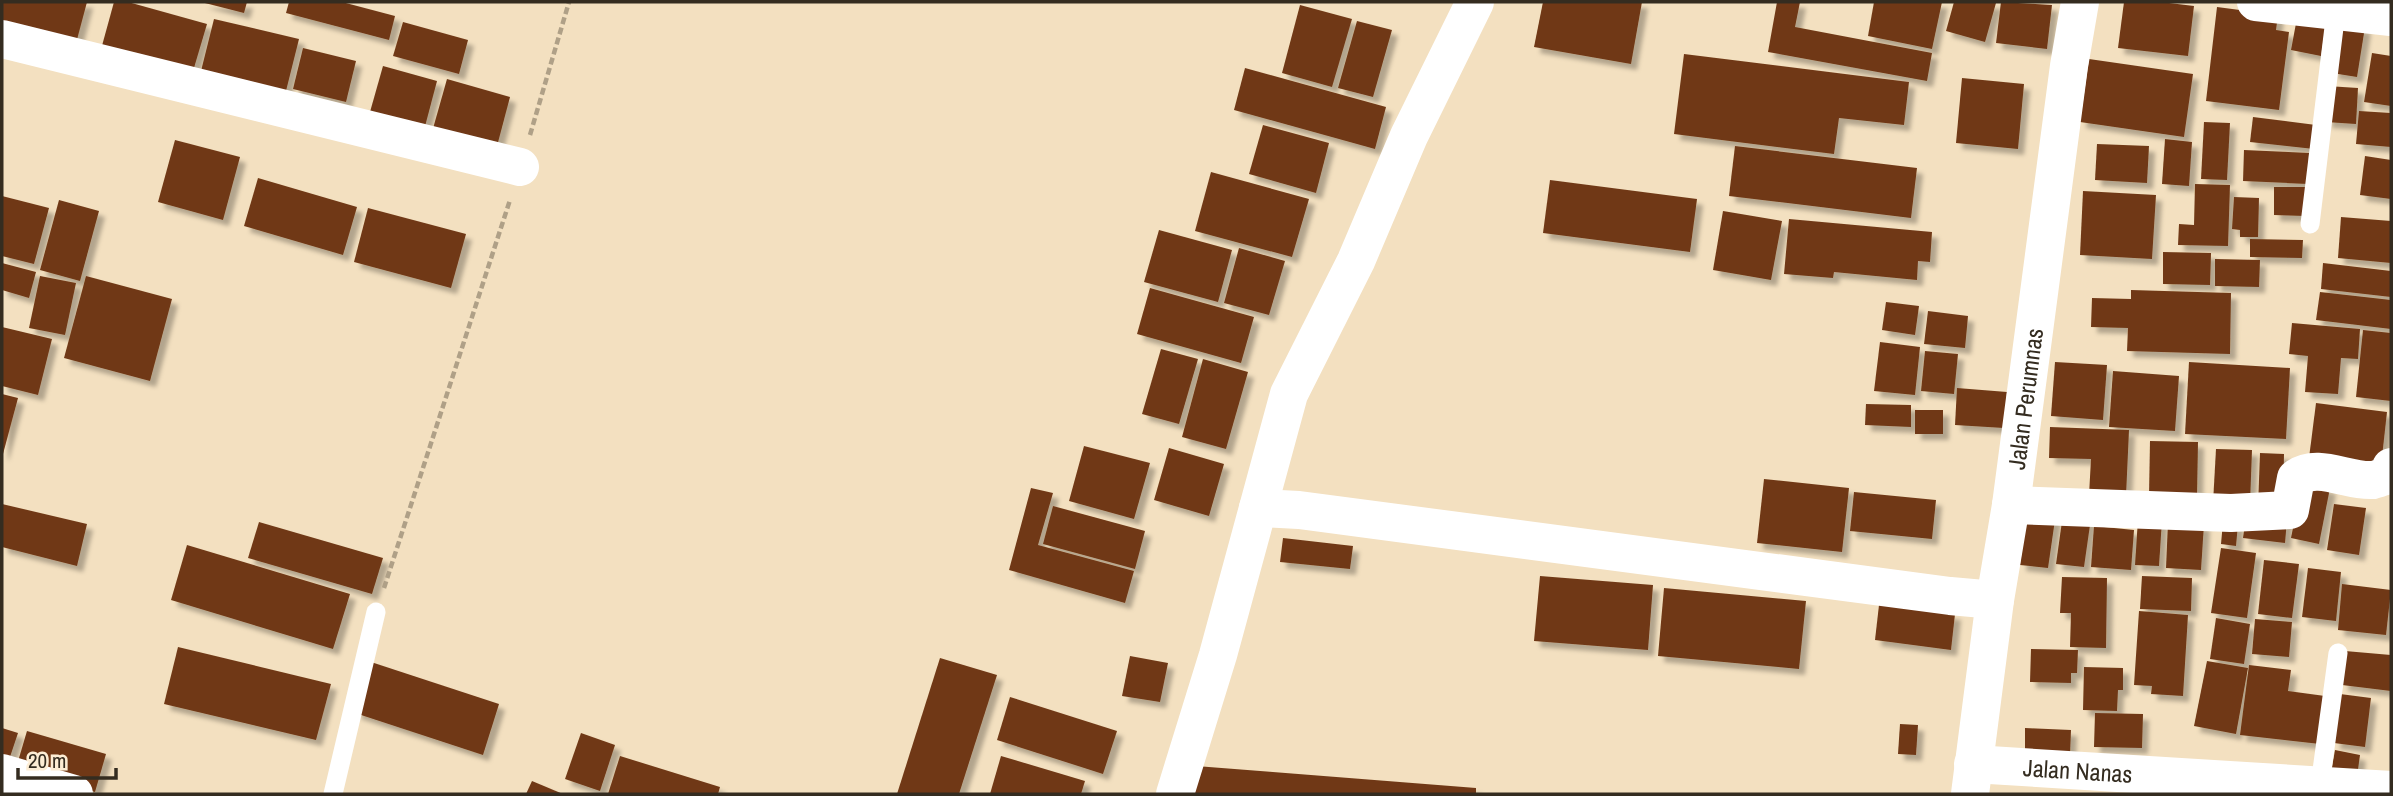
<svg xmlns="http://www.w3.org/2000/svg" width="2393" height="796" font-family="'Archivo Narrow',sans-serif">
<defs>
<filter id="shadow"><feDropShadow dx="6" dy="6" stdDeviation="2" flood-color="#0004"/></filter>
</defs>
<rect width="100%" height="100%" fill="#f3e0c0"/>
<g fill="#703916" filter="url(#shadow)">
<polygon points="2,2 87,2 74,51 2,32"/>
<polygon points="114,2 128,2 207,24 191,78 100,53"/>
<polygon points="201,2 247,2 244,13"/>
<polygon points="289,2 342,2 395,16 389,40 286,13"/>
<polygon points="1543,2 1642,2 1631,64 1534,47"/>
<polygon points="1777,2 1800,2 1795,27 1932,53 1927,81 1768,52"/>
<polygon points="1874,2 1942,2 1932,49 1868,36"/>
<polygon points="1954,2 1996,3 1985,42 1946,31"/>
<polygon points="2001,2 2052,5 2047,49 1996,43"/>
<polygon points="2124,2 2161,2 2194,6 2188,56 2118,48"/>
<polygon points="1300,5 1352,19 1332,87 1282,73"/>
<polygon points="2217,7 2278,15 2276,30 2289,32 2279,110 2206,101"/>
<polygon points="2297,18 2326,23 2321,56 2291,50"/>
<polygon points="214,19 299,39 283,103 198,83"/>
<polygon points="1357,21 1392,30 1373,97 1338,88"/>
<polygon points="403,22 468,40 459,74 393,56"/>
<polygon points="2340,24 2365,27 2357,77 2332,73"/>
<polygon points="303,48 356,61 346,102 293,89"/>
<polygon points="2372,53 2391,56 2391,106 2364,102"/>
<polygon points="1684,54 1909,82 1904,125 1839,118 1834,154 1674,134"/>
<polygon points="2089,59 2193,74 2184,137 2080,122"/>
<polygon points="383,66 437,81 423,134 368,119"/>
<polygon points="1245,68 1386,107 1375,149 1234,110"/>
<polygon points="1962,78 2024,84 2018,149 1956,143"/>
<polygon points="447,79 510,97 496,150 432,132"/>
<polygon points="2327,86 2358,88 2356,124 2326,122"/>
<polygon points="2359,111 2391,113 2391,147 2356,144"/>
<polygon points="2253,117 2316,125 2314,149 2250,142"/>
<polygon points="2204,122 2230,123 2227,180 2201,179"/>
<polygon points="1263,125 1329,143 1316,193 1249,174"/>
<polygon points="2165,139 2192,142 2189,186 2162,184"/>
<polygon points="175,140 240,157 223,220 158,202"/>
<polygon points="2097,144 2149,146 2147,183 2095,180"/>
<polygon points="1735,146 1917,168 1911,218 1729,196"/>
<polygon points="2244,150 2309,153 2308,184 2243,181"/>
<polygon points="2365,156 2391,160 2391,199 2360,195"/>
<polygon points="1211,172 1309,199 1292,257 1195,231"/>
<polygon points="258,178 357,207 343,255 244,226"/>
<polygon points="1550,180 1697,199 1690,252 1543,233"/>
<polygon points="2195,184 2230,185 2228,246 2178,245 2179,224 2194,225"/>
<polygon points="2274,187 2305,187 2305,216 2274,215"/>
<polygon points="2083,191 2156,195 2152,259 2080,255"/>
<polygon points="2,196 49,208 34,264 2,256"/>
<polygon points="2234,197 2259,198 2258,237 2240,237 2240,230 2232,229"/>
<polygon points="59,200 99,211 80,281 40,270"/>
<polygon points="368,208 466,234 451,288 354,262"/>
<polygon points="1723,211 1782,221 1771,280 1713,270"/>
<polygon points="2341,217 2391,221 2391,263 2338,258"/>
<polygon points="1789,219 1932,232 1930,262 1918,261 1917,280 1834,272 1833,278 1784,274"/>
<polygon points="1159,230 1232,250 1218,302 1144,282"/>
<polygon points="2250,239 2303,240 2302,258 2250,257"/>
<polygon points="1239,248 1285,261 1269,315 1224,303"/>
<polygon points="2163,252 2211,253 2210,285 2163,284"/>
<polygon points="2215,259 2260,260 2259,287 2215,286"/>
<polygon points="2,263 36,272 29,298 2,290"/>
<polygon points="2323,263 2391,271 2391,297 2321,289"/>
<polygon points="40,276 76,283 65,335 29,328"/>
<polygon points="86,276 172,299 150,381 64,358"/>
<polygon points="1150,288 1254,317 1241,363 1137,334"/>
<polygon points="2131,290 2231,293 2230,354 2127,351 2128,328 2091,327 2092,298 2131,299"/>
<polygon points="2320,292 2391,300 2391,329 2316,320"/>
<polygon points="1886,302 1919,306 1915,335 1882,330"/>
<polygon points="1928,311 1968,316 1965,348 1924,344"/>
<polygon points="2292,323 2360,329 2358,359 2341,358 2338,394 2305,392 2308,356 2289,354"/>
<polygon points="2,327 52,339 38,395 2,386"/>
<polygon points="2363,330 2391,333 2391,401 2356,397"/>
<polygon points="1880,342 1920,347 1915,395 1874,391"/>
<polygon points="1161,349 1198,359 1179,424 1142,414"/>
<polygon points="1925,351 1958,354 1954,394 1921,391"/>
<polygon points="1203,359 1248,372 1226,449 1182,437"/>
<polygon points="2055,362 2107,365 2103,420 2051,416"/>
<polygon points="2189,362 2290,368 2286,439 2185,434"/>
<polygon points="2113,371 2179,376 2175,431 2109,427"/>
<polygon points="1957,388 2007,392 2004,428 1955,425"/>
<polygon points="2,394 18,398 3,454 2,454"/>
<polygon points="2316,403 2387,412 2381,466 2309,458"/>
<polygon points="1866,404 1911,405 1911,427 1865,425"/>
<rect x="1915" y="410" width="28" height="24"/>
<polygon points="2050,427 2129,430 2126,496 2089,495 2091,459 2049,458"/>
<polygon points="2150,441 2198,442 2197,496 2149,496"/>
<polygon points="1084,446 1150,463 1134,519 1069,501"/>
<polygon points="1169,448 1224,464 1209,516 1154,500"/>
<polygon points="2216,449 2252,450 2250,504 2213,503"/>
<polygon points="2260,453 2284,454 2283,507 2258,507"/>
<polygon points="1764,479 1849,488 1842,552 1757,543"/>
<polygon points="2302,483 2330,488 2319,544 2291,538"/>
<polygon points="1031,488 1053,493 1038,545 1134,571 1125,603 1009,570"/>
<polygon points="1854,492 1936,500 1932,539 1850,531"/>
<polygon points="2,504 87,524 77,566 2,547"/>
<polygon points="2334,504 2366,508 2359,555 2327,550"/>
<polygon points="1053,506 1145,531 1135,569 1043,544"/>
<polygon points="2027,510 2056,513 2048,568 2020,565"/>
<polygon points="2063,514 2091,518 2084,567 2056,564"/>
<polygon points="2246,516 2287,520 2285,543 2243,538"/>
<polygon points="2138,519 2162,520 2159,566 2135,565"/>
<polygon points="259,522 383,558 372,594 248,558"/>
<polygon points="2168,522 2204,524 2201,570 2166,568"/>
<polygon points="2223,522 2238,524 2236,546 2221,544"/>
<polygon points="2094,526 2134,530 2131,570 2091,567"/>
<polygon points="1283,538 1353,546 1350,569 1280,562"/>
<polygon points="187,545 350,594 333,649 171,600"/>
<polygon points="2221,548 2256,553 2247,618 2211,613"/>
<polygon points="2264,560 2299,564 2292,618 2258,614"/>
<polygon points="2308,568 2341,572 2336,621 2302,617"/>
<polygon points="1540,576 1653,585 1648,650 1534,641"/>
<polygon points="2142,576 2192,578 2191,611 2140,609"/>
<polygon points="2062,577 2107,578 2106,648 2070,647 2071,613 2060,613"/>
<polygon points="2342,584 2391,590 2386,635 2338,630"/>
<polygon points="1664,588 1806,601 1799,669 1658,656"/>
<polygon points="1879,605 1955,614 1951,650 1875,640"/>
<polygon points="2139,611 2188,615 2183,696 2151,694 2152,686 2134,685"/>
<polygon points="2216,618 2250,624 2244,664 2210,659"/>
<polygon points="2255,619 2292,622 2289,657 2252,654"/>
<polygon points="178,647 331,684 316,740 164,704"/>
<polygon points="2031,649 2078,650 2077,673 2071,673 2071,683 2030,682"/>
<polygon points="2345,651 2391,655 2391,691 2342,685"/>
<polygon points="1130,656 1168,663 1160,702 1122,696"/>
<polygon points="940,658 997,675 959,794 897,794"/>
<polygon points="2207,661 2248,668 2236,734 2194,726"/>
<polygon points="371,662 499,704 483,755 355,713"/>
<polygon points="2249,665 2291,670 2288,691 2325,696 2320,744 2240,735"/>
<polygon points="2084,667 2123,668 2123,690 2118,690 2117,711 2083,710"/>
<polygon points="2340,694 2371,698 2365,747 2334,743"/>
<polygon points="1010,697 1117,731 1103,774 997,740"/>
<polygon points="2095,713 2143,714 2142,748 2094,747"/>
<polygon points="1900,724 1918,725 1916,755 1898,754"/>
<polygon points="2,728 18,733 9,760 2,757"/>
<polygon points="2025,728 2071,730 2070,755 2025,753"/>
<polygon points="27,731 106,754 95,792 16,768"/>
<polygon points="581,733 615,745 600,791 565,779"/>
<polygon points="2335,750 2360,755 2357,777 2331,773"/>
<polygon points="620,756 720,787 718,794 608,794"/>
<polygon points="1001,756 1085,781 1081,794 990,794"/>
<polygon points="1196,766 1476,788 1476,794 1194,794"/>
<polygon points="532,781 563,794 526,794"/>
</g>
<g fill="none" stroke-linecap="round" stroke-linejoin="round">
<g stroke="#afa087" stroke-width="4.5" stroke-dasharray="7 3.5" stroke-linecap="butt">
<polyline points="530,135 569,2"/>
<polyline points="384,588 510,200"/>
</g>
<g stroke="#fff" stroke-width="19">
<polyline points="2310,224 2336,11"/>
<polyline points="2320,785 2338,653"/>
<polyline points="333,794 376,612"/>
</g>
<g stroke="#fff" stroke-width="38">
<polyline points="2256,2 2391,17"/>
<polyline points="2,39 520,167"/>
<path d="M2011 505 2231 513 2290 510 2296 478C2318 462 2348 482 2373 480 2378 479 2384 476 2389 475L2391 467"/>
<polyline points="1258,508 1299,510 1950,596 1995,600"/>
<path id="s1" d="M1973 764 2391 790"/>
<polyline points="2,773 74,794"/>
<polyline points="1175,794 1218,655 1289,394 1356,261 1409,136 1475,2"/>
</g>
<path stroke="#fff" stroke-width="38" id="s2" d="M1970 794 1995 600 2011 505 2069 66 2080 2"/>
</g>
<g text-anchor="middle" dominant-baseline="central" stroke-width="7" stroke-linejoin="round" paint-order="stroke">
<g font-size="24" fill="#342c20" stroke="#fdedd4">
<text stroke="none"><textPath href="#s2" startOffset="399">Jalan Perumnas</textPath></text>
<text stroke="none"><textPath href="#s1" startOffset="105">Jalan Nanas</textPath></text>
</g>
</g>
<rect width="2393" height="796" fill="none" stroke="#342c20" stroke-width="7"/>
<path d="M18 768v10h98v-10" fill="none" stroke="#342c20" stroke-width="3.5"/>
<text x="28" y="768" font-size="21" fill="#342c20" stroke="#fdedd4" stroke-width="5" paint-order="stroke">20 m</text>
</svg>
